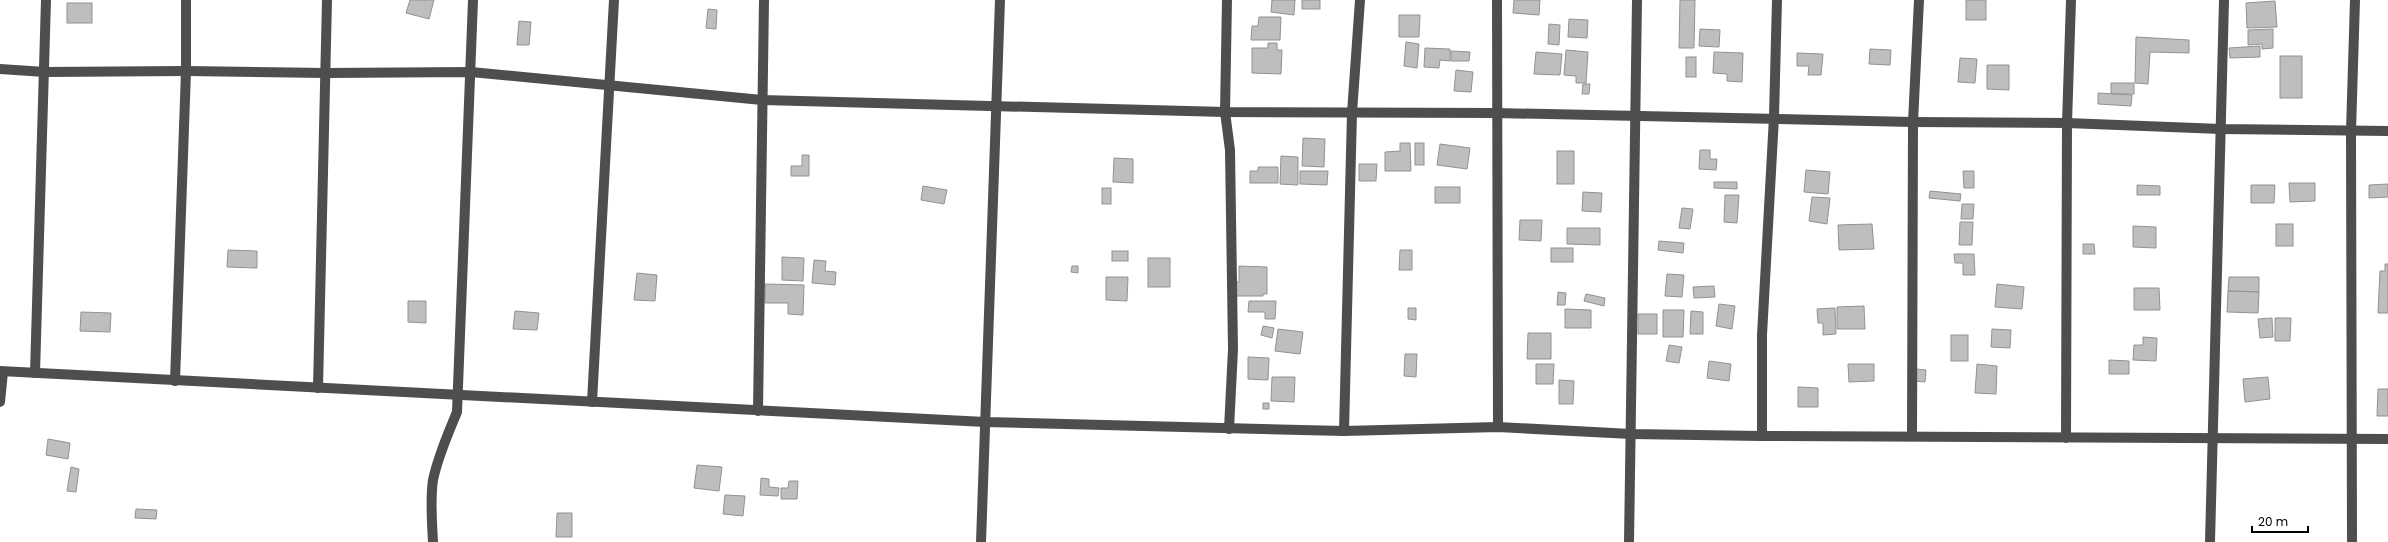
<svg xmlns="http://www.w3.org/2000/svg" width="2388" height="542" font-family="Poppins,sans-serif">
<rect width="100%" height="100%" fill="#fff"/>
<g fill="#bebebe" stroke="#929292">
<polygon points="410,0 434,0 429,19 406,13"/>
<polygon points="1272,0 1295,0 1294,15 1271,12"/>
<rect x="1302" y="0" width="18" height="9"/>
<polygon points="1514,0 1540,0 1539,15 1513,13"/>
<polygon points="1680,0 1695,0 1694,48 1679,48"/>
<rect x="1966" y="0" width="20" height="20"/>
<polygon points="2275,1 2277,27 2247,28 2246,3"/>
<rect x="67" y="3" width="25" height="20"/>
<polygon points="708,9 717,10 716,29 706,28"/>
<polygon points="1399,15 1420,15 1419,37 1399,37"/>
<polygon points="1259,17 1281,17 1280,40 1251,40 1252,26 1258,26"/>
<polygon points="1569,19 1588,20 1587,38 1568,37"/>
<polygon points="519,21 531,22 529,45 517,45"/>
<polygon points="1549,24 1560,25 1559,45 1548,44"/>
<polygon points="1700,29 1720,30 1719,47 1699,46"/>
<polygon points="2273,29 2273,48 2262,49 2262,44 2248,45 2248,30"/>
<polygon points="2136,37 2189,40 2189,53 2150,52 2148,84 2135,83"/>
<polygon points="1406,42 1419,44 1417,68 1404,66"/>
<polygon points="1268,43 1277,43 1277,50 1282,50 1281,74 1252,73 1252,48 1268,48"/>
<polygon points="2260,46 2260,57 2230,58 2229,48"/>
<polygon points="1425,48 1450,49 1450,61 1440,60 1439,68 1424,67"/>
<polygon points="1870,49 1891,50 1890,65 1869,64"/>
<polygon points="1566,50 1588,52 1586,83 1576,83 1576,76 1564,75"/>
<polygon points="1451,51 1470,52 1469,61 1451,61"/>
<polygon points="1536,52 1562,54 1560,75 1534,74"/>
<polygon points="1714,52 1743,53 1742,82 1727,81 1727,74 1713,73"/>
<polygon points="1797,53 1823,54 1821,75 1808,75 1809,66 1797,66"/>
<rect x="2280" y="56" width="22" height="42"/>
<rect x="1686" y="57" width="10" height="20"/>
<polygon points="1960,58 1977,59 1975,83 1958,82"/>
<polygon points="1987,65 2009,65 2009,90 1987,89"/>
<polygon points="1456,70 1473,72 1471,92 1454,91"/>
<rect x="2111" y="83" width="23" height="11"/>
<polygon points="1583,84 1590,84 1589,94 1582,94"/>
<polygon points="2098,93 2132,95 2131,106 2098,104"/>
<polygon points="1303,138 1325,139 1324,167 1302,166"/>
<polygon points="1400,143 1410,143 1411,171 1385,171 1385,152 1400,151"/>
<rect x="1415" y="143" width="9" height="22"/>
<polygon points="1440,144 1470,148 1467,169 1437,165"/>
<polygon points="1700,150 1710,150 1710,159 1717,159 1716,170 1699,169"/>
<rect x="1557" y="151" width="17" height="33"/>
<polygon points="802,155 809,155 809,176 791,176 791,166 802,166"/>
<polygon points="1281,156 1298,157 1298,185 1280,184"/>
<polygon points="1114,158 1133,159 1133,183 1113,182"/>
<polygon points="1359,164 1377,164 1376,181 1359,181"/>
<polygon points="1258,167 1278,167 1278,183 1250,183 1250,171 1258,171"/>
<polygon points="1806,170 1830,172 1828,194 1804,192"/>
<polygon points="1300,171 1328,171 1327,185 1300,184"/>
<polygon points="1963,171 1974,171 1974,188 1964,188"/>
<polygon points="1714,182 1737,182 1737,189 1714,188"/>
<polygon points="2289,183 2315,183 2315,201 2290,202"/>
<polygon points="2388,184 2388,197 2369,198 2369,185"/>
<polygon points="2137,185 2160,186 2160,195 2137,195"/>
<polygon points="2251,185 2275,185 2274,203 2251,203"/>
<polygon points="923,186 947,190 944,204 921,200"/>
<rect x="1435" y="187" width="25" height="16"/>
<rect x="1102" y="188" width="9" height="16"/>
<polygon points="1930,191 1961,194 1960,201 1929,198"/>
<polygon points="1583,192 1602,193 1601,212 1582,211"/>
<polygon points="1725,195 1739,195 1737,223 1724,222"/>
<polygon points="1812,197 1830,198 1827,224 1809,221"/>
<polygon points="1962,204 1974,204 1973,219 1961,219"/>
<polygon points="1682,208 1693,209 1690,229 1679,228"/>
<polygon points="1520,220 1542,220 1541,241 1519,240"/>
<polygon points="1960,222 1973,222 1972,245 1959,245"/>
<polygon points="1872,224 1874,249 1839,250 1838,225"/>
<rect x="2276" y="224" width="17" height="22"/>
<polygon points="2133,226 2156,227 2156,248 2133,247"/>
<polygon points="1567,228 1600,228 1600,245 1567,244"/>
<polygon points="1659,241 1684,243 1683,253 1658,250"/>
<polygon points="2083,244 2094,244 2095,254 2083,254"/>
<rect x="1551" y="248" width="22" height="14"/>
<polygon points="228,250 257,251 257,268 227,267"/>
<polygon points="1400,250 1412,250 1412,270 1399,270"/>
<rect x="1112" y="251" width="16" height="10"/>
<polygon points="1954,254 1974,254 1975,275 1963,275 1963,263 1955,263"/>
<polygon points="782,257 804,258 803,281 782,280"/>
<rect x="1148" y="258" width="22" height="29"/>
<polygon points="814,260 826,261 825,271 836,272 835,285 812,283"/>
<polygon points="2385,264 2388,264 2388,313 2378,313 2380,271 2385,271"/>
<polygon points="1072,266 1078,266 1078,273 1071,272"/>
<polygon points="1239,266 1267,267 1267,294 1263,294 1263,296 1234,296 1234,282 1239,282"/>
<polygon points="637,273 657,275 655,301 634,300"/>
<polygon points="1667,274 1684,275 1682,297 1665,296"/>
<polygon points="1106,277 1128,277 1127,301 1106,300"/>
<polygon points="2229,277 2259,277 2259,292 2228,291"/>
<polygon points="765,284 804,285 803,315 788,314 788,303 765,303"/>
<polygon points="1997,284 2024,287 2022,309 1995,307"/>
<polygon points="1714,286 1715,297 1694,298 1693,287"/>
<polygon points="2134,288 2159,288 2160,310 2134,310"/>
<polygon points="2228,291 2259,292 2258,313 2227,312"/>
<polygon points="1558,292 1566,293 1565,305 1557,305"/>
<polygon points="1586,294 1605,298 1604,306 1584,301"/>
<polygon points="408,301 426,301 426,323 408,322"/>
<polygon points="1249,301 1276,301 1275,319 1265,319 1265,312 1248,312"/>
<polygon points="1719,304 1735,306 1732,329 1716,326"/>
<polygon points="1864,306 1865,329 1837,329 1837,307"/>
<polygon points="1408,308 1416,308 1416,320 1408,319"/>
<polygon points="1835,308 1836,334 1823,335 1823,323 1818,323 1817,309"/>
<polygon points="1565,309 1591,310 1591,328 1565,328"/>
<polygon points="1663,310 1684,310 1683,337 1663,337"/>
<polygon points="515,311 539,313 537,330 513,329"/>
<polygon points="1691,311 1703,312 1703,334 1690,334"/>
<polygon points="81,312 111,313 110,332 80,331"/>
<rect x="1638" y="314" width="19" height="20"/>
<polygon points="2272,318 2273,337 2260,338 2258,319"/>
<polygon points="2275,318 2291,318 2290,341 2275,341"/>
<polygon points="1263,326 1274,328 1272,338 1261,335"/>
<polygon points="1278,329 1303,332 1300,354 1275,351"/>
<polygon points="1992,329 2011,330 2010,348 1991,347"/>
<polygon points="1528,333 1551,333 1551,359 1527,359"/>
<rect x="1951" y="335" width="17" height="26"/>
<polygon points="2143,337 2157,338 2156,361 2133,360 2134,345 2143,345"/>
<polygon points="1669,345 1682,347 1679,363 1666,361"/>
<polygon points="1405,354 1417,354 1416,377 1404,376"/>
<polygon points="1248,357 1269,358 1268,380 1248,379"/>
<polygon points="2109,360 2129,361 2129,374 2109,374"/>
<polygon points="1709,361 1731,364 1729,381 1707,378"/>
<polygon points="1536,364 1554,364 1553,384 1536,384"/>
<polygon points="1848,364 1874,364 1874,381 1849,382"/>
<polygon points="1977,364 1997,366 1996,394 1975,393"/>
<polygon points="1916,369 1926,370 1925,382 1915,381"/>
<polygon points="1272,377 1295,377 1294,402 1271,401"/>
<polygon points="2268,377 2270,399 2245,402 2243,379"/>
<polygon points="1559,380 1574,381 1573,404 1559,404"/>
<polygon points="1798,387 1818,388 1818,407 1798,407"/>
<polygon points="2378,389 2388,389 2388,416 2377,416"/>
<rect x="1263" y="403" width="6" height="6"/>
<polygon points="48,439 70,443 68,459 46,455"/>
<polygon points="697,465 722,467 719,491 694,488"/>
<polygon points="71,467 79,469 76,492 67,491"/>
<polygon points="761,478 769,479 769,487 779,488 778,496 760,495"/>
<polygon points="789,481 798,481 797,499 781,499 781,488 788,488"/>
<polygon points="725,495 745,496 743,516 723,514"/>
<polygon points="136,509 157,510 156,519 135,518"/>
<polygon points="557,513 572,513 572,537 556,537"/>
</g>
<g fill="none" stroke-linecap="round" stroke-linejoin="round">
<g stroke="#4e4e4e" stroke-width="10">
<polyline points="1227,0 1225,112 1230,150 1233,349 1229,429"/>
<polyline points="1497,0 1498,427"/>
<polyline points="0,69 45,72 186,71 326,73 471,72 762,100 1225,112 1497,113 1913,122 2067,123 2221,129 2388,131"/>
<polyline points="0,371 985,422 1344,431 1498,427 1631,434 1762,436 2388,439"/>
<polyline points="35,373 46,0"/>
<polyline points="175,381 186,71 186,0"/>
<polyline points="318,388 327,0"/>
<polyline points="0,402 3,372"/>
<polyline points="592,402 614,0"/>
<polyline points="758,411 764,0"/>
<polyline points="1344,431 1352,113 1360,0"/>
<polyline points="1762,436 1762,335 1774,117 1777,0"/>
<polyline points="1912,436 1913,122 1919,0"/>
<polyline points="2066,438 2067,123 2071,0"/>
<path d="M433 542C432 522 430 500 433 480 438 456 448 434 457 412L473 0"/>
<polyline points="981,542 1000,0"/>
<polyline points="1629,542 1637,0"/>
<polyline points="2210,542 2224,0"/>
<polyline points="2352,542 2351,131 2355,0"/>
</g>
</g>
<path d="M2252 526v6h56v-6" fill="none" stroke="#000000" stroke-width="2"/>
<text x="2258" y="526" font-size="12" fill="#000000" stroke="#ffffff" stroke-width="3" paint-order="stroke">20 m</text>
</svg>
